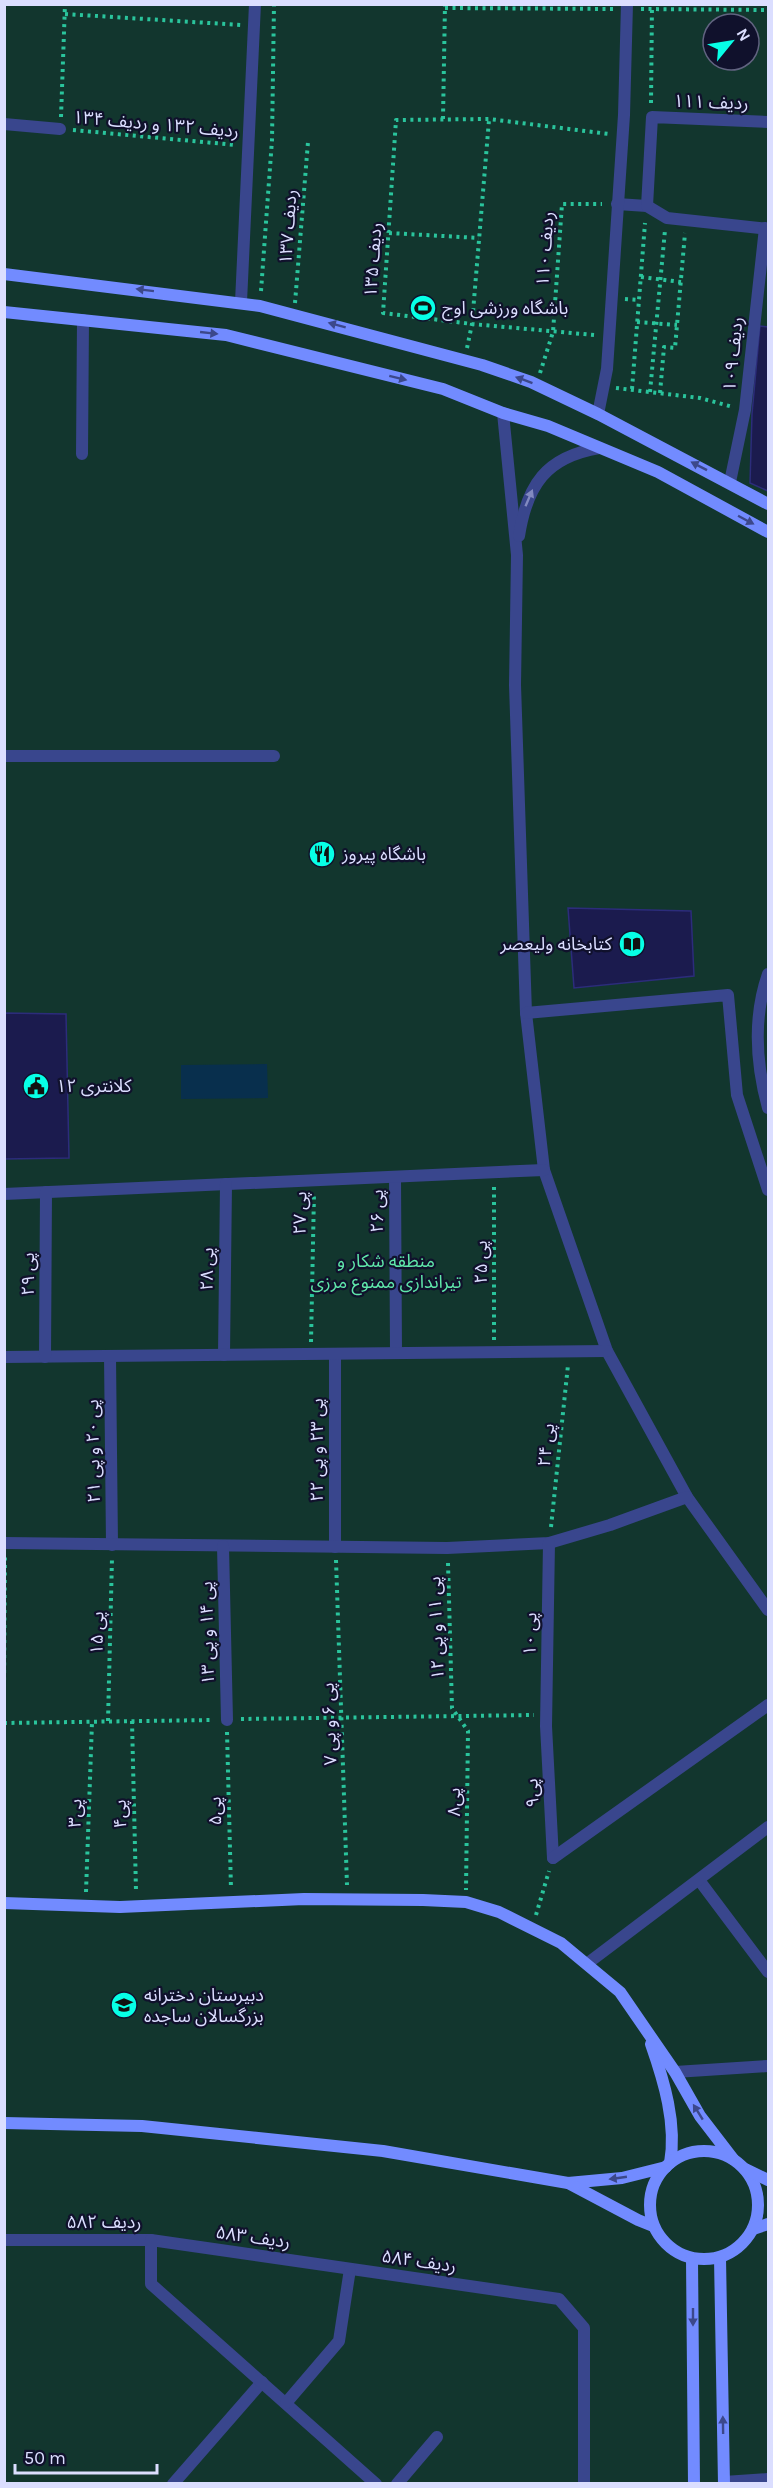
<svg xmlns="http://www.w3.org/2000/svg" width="773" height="2488" font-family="Karla,'Noto Sans Arabic',sans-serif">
<rect width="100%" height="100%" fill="#10112c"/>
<path fill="#12362e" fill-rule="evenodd" d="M5 5H768V2483L5 2484ZM713 24H749V60H713Z"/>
<polygon fill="#082f4d" points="267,1064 268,1098 181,1099 181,1065"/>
<g fill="#1b1b4e" stroke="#2c2c7b" stroke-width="1.5">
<polygon points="760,326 768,327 768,491 750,483 752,414"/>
<polygon points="568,908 691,911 694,976 574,988"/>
<polygon points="4,1013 66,1014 69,1158 4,1159"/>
</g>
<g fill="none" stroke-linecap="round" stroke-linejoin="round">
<g stroke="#2ac49c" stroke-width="4" stroke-dasharray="3 4.5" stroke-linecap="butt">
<polyline points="445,8 613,9"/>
<polyline points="641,9 768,10"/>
<polyline points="65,14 241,25"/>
<polyline points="651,103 652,4"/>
<polyline points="61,117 65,4"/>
<polyline points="443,119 445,4"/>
<polyline points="73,130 236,145"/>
<polyline points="389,233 479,238"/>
<polyline points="641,277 681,282"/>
<polyline points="261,291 272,140 274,4"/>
<polyline points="625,299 639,300"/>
<polyline points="295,303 308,142"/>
<polyline points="637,322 677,325"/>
<polyline points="594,335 472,324 383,313 396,120 489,119 609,134"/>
<polyline points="467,348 472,324 489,120"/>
<polyline points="540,373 553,332 562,204 602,204"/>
<polyline points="616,388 700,398 733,407"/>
<polyline points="632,389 645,223"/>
<polyline points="650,392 665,230"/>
<polyline points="660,393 664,347 675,348 685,233"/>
<polyline points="494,1340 494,1185"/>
<polyline points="311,1342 314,1193"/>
<polyline points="551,1527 568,1365"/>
<polyline points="336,1560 347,1885"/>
<polyline points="448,1563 452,1708 468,1731 466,1890"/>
<polyline points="4,1688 5,1556"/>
<polyline points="241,1719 534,1715"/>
<polyline points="108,1721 112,1558"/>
<polyline points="132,1721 136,1891"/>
<polyline points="4,1723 213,1720"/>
<polyline points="227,1732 231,1889"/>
<polyline points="86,1892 92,1722"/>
<polyline points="536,1915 549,1871"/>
</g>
<polyline stroke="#39468d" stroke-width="12" points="173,2484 262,2382"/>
<g stroke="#39468d" stroke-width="12">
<polyline points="4,124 60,129"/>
<polyline points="617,204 647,206 667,218 768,229"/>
<polyline points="647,206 652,117 768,122"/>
<polyline points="241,302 255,4"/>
<polyline points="503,413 517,555 515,685 526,1013 544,1170 607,1351 687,1497 768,1610"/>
<polyline points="598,414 607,369 624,115 627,4"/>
<polyline points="82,454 83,320"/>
<polyline points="730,482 745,410 765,228"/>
<path d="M519 536C527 485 546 457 599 448"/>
<polyline points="4,756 274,756"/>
<path d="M768 974C753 1017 756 1064 768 1108"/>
<polyline points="526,1013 728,995 737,1095 768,1190"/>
<polyline points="395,1177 396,1353"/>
<polyline points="4,1194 544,1170"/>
<polyline points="335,1354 335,1547"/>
<polyline points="224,1355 226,1184"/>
<polyline points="110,1356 112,1545"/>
<polyline points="4,1357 607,1351"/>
<polyline points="45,1357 46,1192"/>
<polyline points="4,1543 447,1548 549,1543 610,1525 687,1497"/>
<polyline points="549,1543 546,1726 553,1858"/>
<polyline points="223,1546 227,1720"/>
<polyline points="553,1858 768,1705"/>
<polyline points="699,1880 768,1972"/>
<polyline points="588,1963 768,1827"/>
<polyline points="675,2072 768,2066"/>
<polyline points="4,2240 151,2240 559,2299 584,2328 584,2484"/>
<polyline points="151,2240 151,2284 376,2484"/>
<polyline points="286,2403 339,2341 350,2269"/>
<polyline points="724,2482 768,2479"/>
<polyline points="397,2484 437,2437"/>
</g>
<g stroke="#728bff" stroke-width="12">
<polyline points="4,274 260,306 482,365 531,382 598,414 768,504"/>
<polyline points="4,312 226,335 443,389 503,413 548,426 658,472 768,532"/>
<polyline points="4,1903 120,1907 304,1899 423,1900 466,1902 499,1912 561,1943 620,1992 675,2072 700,2116 733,2159"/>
<path d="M651 2044C664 2081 677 2124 670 2163"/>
<polyline points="4,2123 142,2126 383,2151 568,2183 622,2178 666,2167"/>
<circle cx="704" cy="2205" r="54"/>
<polyline points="745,2169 768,2180"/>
<polyline points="570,2184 638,2220 653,2226"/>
<polyline points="753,2229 768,2224"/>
<polyline points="720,2258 724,2484"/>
<polyline points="692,2259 694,2484"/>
</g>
</g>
<defs><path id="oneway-solid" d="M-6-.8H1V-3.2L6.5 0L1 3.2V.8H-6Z" transform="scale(1.5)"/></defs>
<g fill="#3c488b">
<use href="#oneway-solid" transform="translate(145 290) rotate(-173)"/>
<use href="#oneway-solid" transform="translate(337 325) rotate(-165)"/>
<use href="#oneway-solid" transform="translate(209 333) rotate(6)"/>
<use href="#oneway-solid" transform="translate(398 378) rotate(14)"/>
<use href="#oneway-solid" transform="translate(524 380) rotate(-160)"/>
<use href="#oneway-solid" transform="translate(699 466) rotate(-153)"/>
<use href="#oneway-solid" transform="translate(746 520) rotate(28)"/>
<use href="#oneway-solid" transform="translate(698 2112) rotate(-122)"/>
<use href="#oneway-solid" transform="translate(618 2178) rotate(172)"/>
<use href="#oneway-solid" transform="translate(693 2317) rotate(90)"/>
<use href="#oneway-solid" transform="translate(723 2425) rotate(-91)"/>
</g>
<use fill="#828ac0" href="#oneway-solid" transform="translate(529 498) rotate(-67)"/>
<defs>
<symbol id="stadium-disc" viewBox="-11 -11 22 22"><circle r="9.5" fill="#07ffe6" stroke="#10112c"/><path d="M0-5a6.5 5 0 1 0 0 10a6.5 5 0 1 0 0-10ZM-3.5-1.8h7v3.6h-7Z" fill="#111"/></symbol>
<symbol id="restaurant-disc" viewBox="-11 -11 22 22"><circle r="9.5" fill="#07ffe6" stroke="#10112c"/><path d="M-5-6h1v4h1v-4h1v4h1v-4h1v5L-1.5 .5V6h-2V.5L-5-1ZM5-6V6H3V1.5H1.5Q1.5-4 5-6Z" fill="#111"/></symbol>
<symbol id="library-disc" viewBox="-11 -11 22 22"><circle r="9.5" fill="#07ffe6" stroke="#10112c"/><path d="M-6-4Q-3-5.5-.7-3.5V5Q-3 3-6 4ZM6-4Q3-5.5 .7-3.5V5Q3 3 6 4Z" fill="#111"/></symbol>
<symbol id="civic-disc" viewBox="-11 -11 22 22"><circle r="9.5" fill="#07ffe6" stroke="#10112c"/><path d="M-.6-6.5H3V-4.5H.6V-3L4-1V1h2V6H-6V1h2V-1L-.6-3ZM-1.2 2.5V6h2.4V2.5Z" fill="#111"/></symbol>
<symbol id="school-disc" viewBox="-11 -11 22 22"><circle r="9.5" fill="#07ffe6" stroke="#10112c"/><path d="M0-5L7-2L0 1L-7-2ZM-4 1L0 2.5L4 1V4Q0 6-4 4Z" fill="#111"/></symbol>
</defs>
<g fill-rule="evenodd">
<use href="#stadium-disc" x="408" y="293" width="30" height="30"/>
<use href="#restaurant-disc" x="307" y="839" width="30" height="30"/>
<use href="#library-disc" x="617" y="929" width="30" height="30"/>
<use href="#civic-disc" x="21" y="1071" width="30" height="30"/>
<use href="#school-disc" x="109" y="1990" width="30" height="30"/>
</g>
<g text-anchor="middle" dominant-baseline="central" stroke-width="4.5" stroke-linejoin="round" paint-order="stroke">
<g font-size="18" fill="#dbdeff" stroke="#10112c">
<text transform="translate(711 102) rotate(2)">ردیف ۱۱۱</text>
<text transform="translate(156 124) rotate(5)">ردیف ۱۳۲ و ردیف ۱۳۴</text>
<text transform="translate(288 227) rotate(-86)">ردیف ۱۳۷</text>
<text transform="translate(545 249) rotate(-86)">ردیف ۱۱۰</text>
<text transform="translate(373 260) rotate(-86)">ردیف ۱۳۵</text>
<text transform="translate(733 354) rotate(-84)">ردیف ۱۰۹</text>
<text transform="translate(377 1211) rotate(-90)">پی ۲۶</text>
<text transform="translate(300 1213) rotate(-89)">پی ۲۷</text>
<text transform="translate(481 1262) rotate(-90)">پی ۲۵</text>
<text transform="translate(207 1269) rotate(-89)">پی ۲۸</text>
<text transform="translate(28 1274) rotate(-90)">پی ۲۹</text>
<text transform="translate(546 1445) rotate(-84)">پی ۲۴</text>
<text transform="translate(317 1450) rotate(-90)">پی ۲۳ و پی ۲۲</text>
<text transform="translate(93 1451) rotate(-91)">پی ۲۰ و پی ۲۱</text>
<text transform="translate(436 1628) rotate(-92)">پی ۱۱ و پی ۱۲</text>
<text transform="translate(97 1633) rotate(-89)">پی ۱۵</text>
<text transform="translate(207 1633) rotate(-91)">پی ۱۴ و پی ۱۳</text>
<text transform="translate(530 1634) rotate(-89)">پی ۱۰</text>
<text transform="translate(329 1724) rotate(-92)">پی ۶ و پی ۷</text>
<text transform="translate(532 1793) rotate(-93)">پی۹</text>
<text transform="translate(454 1802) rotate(-90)">پی۸</text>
<text transform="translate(215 1811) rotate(-91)">پی۵</text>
<text transform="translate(75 1813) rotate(-88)">پی۳</text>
<text transform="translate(120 1814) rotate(-91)">پی۴</text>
<text x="104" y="2222">ردیف ۵۸۲</text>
<text transform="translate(253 2237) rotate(8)">ردیف ۵۸۳</text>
<text transform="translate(419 2261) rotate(8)">ردیف ۵۸۴</text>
</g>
<g font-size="18" fill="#dbdeff" stroke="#10112c" text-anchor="start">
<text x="442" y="308">باشگاه ورزشی اوج</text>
<text x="342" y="854">باشگاه پیروز</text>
<text x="612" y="944" text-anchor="end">کتابخانه ولیعصر</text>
<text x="56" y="1086">کلانتری ۱۲</text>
<text x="144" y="1995">دبیرستان دخترانه<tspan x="144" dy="21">بزرگسالان ساجده</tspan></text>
</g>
<g font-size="18" fill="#5fe7aa" stroke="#10112c">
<text x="386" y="1261">منطقه شکار و<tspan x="386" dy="21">تیراندازی ممنوع مرزی</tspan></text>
</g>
</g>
<rect width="773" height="2488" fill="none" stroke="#dbdeff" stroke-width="12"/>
<g transform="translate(731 42) rotate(60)"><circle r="28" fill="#10112c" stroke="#616380" stroke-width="1.5"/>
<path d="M0-4.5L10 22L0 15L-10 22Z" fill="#07ffe6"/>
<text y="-9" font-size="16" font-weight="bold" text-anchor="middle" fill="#dbdeff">N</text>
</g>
<path d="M15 2464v9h142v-9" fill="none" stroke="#dbdeff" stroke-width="3"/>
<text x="24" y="2464" font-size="18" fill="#dbdeff" stroke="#10112c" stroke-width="4.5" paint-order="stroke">50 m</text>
</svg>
